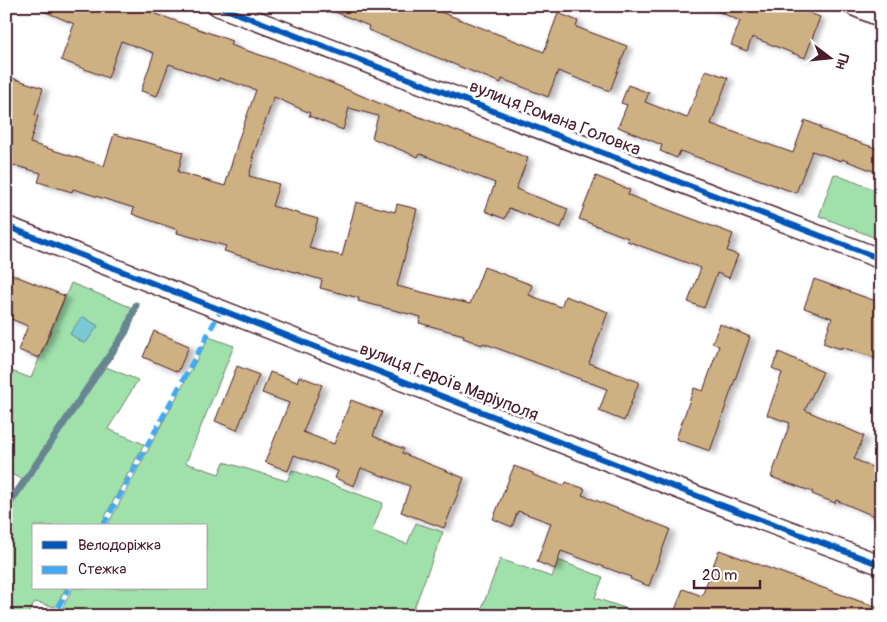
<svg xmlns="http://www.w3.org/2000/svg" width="887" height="622" font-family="Pangolin,sans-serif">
<defs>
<filter id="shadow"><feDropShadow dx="5.5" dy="3" stdDeviation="2.5" flood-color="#0004"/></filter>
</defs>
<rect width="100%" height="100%" fill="#fff"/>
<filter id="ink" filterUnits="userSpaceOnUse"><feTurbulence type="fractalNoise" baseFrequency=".02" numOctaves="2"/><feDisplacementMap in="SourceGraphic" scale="10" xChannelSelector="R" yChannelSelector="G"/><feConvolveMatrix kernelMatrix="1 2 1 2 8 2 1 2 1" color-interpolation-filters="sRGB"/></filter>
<g filter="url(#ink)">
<g fill="#9fe0ab" stroke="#74806b">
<polygon points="834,174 881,192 881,240 819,216"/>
<polygon points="71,283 138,310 128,334 106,367 138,380 108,429 144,444 100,526 34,526 34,588 66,588 55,607 35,602 28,614 31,616 6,616 6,503 22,479 6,472 6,369 31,378"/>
<polygon points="209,337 234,346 186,463 219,474 224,462 287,481 292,470 383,503 372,531 407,544 416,523 443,532 411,616 58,616 73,588 206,588 206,526 107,526"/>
<polygon points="500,559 552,577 558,560 603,577 595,598 649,616 479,616"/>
</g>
<polygon fill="#7acad5" stroke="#678691" points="82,316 98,326 85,344 70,334"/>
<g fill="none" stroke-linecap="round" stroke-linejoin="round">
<polyline stroke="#678691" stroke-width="7" points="6,509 126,331 136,305"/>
</g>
<g fill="#cdb182" stroke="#4a1f2b" filter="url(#shadow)">
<polygon points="32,6 134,6 232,41 230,45 284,63 400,112 401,110 528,158 516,189 568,209 561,228 509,208 505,219 485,211 495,183 420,154 418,157 372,138 378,116 349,108 343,130 309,116 310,113 274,97 252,158 254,158 249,176 279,184 272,206 318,219 309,248 342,256 356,202 395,212 397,204 417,209 397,286 470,304 484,267 532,285 529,295 561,307 565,296 608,312 589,363 639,382 624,421 599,411 607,389 483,343 482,345 463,338 464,335 419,323 421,317 358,301 359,298 320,288 322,280 224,251 226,246 177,233 178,230 132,214 134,208 73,189 72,192 38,182 41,173 6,163 6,76 43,88 35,115 38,116 30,143 104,166 114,134 183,152 178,172 225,186 239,138 256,90 219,78 218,81 169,64 157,96 141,91 154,53 121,41 108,78 61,60 74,24"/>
<polygon points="321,6 425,6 544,52 558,13 578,21 576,27 627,46 610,91 558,71 548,97 502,79 501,83 368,30 369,26"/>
<polygon points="706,6 791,6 820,17 805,58 752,37 747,51 731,45 740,21"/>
<polygon points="706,70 728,78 711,124 793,153 805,120 821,127 820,129 881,150 881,174 842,159 841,161 812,151 796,193 680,151 677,158 660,151 662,145 618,127 627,105 621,103 628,85 649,93 645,102 687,118"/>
<polygon points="596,176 630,190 628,195 733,234 727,251 738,255 729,278 717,273 704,308 688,302 701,268 627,241 628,238 579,219"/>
<polygon points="6,272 65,296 39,358 18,350 28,326 6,317"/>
<polygon points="814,279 881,303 881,360 841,347 841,349 823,343 832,318 804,308"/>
<polygon points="720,324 750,337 710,451 676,439 694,388 703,391 719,346 712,343"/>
<polygon points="154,331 189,346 178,372 143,357"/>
<polygon points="779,352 823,372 805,410 864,436 854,459 881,471 881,519 836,500 835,503 812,494 813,492 771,477 790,423 767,415 782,373 772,368"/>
<polygon points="237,366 259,375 237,430 215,421"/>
<polygon points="270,372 297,382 299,376 322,385 303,432 334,444 351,400 382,412 373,436 404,449 402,453 464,478 444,528 401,512 410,486 361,468 354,486 335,478 338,471 294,455 288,471 265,462 289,403 262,393"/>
<polygon points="514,466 533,473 533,475 564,486 566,482 585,489 582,495 670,529 649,586 630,579 631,577 561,551 555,569 537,562 551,523 518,511 512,527 493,519"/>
<polygon points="719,550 881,609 881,616 690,616 675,610 683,589 702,596"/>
</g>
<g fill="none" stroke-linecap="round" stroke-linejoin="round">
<defs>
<g id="street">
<polyline points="218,6 881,259"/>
<polyline points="854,6 881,17"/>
<polyline points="6,226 705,499 881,565"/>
</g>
</defs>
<use href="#street" stroke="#4a1f2b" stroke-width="22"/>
<use href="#street" stroke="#fff" stroke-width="19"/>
<g stroke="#3fa9f5" stroke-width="5" stroke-dasharray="10 5" stroke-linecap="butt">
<polyline points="103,526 221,310"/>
<polyline points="31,616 51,613 56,611 69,588"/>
</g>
<defs>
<g id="cycleway">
<polyline points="218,6 881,259"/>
<polyline points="6,226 705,499 881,565"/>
</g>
</defs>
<use href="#cycleway" stroke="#fff" stroke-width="9"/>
<use href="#cycleway" stroke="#0057b8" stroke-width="6"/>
</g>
</g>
<g text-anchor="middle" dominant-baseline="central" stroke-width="5" stroke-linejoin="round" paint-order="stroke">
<g font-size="18" fill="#4a1f2b" stroke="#fff">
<text transform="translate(555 118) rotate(21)">вулиця Романа Головка</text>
<text transform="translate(449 382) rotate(21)">вулиця Героїв Маріуполя</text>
</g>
</g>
<rect width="887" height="622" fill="none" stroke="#fff" stroke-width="25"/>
<rect x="12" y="12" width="862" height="597" fill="none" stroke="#4a1f2b" stroke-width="2" filter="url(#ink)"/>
<rect x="32" y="524" width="175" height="65" fill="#ffffff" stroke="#b7a5aa"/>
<rect x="42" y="541" width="25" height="8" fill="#0057b8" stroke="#b7a5aa"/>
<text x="78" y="550" font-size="15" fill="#4a1f2b">Велодоріжка</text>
<rect x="42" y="566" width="25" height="8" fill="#3fa9f5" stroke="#b7a5aa"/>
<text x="78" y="574" font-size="15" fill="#4a1f2b">Стежка</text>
<g transform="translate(830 58) rotate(106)" stroke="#ffffff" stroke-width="4" paint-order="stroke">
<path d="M0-4L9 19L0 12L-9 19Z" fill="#4a1f2b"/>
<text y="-8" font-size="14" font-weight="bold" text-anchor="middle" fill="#4a1f2b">Пн</text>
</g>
<path d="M694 580v8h66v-8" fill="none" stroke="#4a1f2b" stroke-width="2.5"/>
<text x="702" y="580" font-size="15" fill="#4a1f2b" stroke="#ffffff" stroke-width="4" paint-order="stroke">20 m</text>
</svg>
